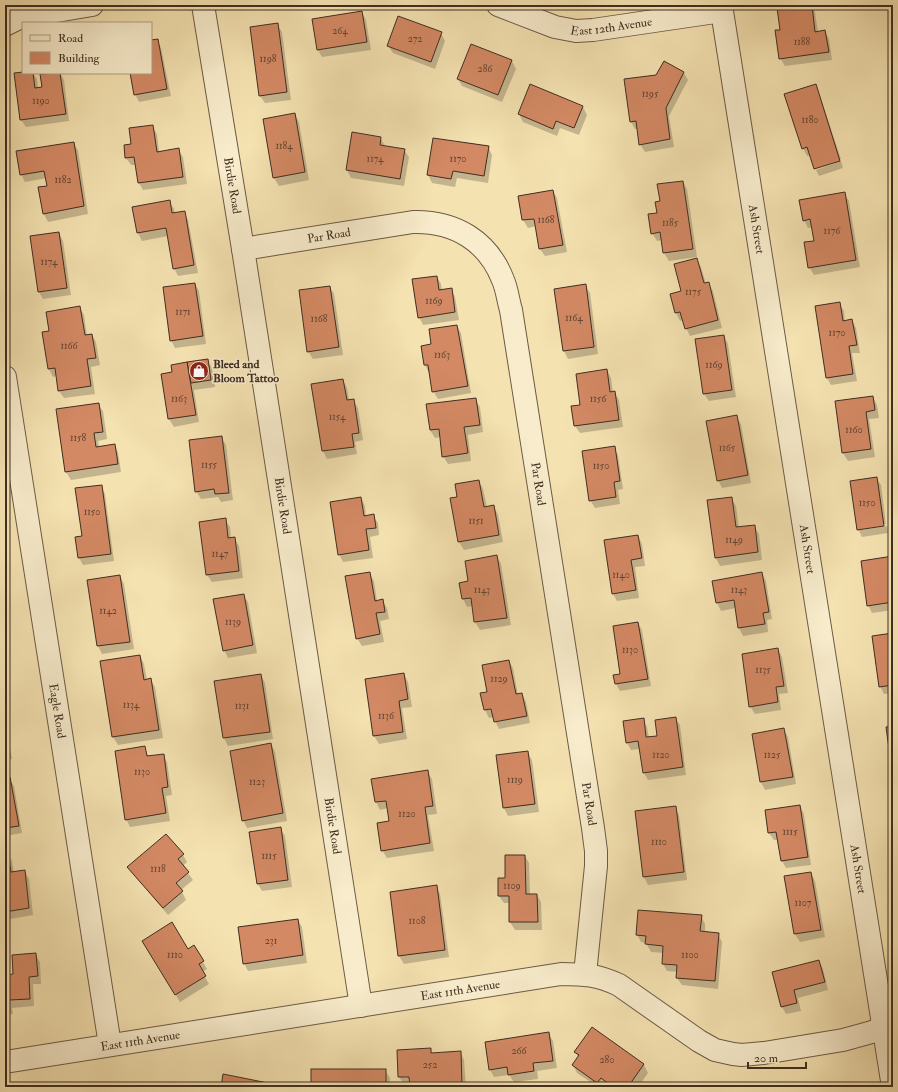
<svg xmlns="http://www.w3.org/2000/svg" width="898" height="1092" font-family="'IM FELL Double Pica',serif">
<rect width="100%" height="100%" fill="#f5e2b1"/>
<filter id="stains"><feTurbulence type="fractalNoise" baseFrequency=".005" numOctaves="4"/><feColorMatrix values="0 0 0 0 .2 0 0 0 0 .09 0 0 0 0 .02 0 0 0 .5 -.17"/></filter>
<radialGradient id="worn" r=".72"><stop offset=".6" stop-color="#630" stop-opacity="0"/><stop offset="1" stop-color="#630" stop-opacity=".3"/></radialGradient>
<g fill="#0003">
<polygon points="809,5 811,5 815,12 818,32 825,31 829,39 832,60 785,66 780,58 781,31"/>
<polygon points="362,12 366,20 371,50 322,57 318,50"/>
<polygon points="277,24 282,32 291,100 265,103 260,96"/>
<polygon points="441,33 445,41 435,69 393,53 388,46"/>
<polygon points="157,40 161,48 171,96 139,102 135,94 131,73 151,73 151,42"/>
<polygon points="472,45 512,61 516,69 502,102 462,86 458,79"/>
<polygon points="24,73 33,73 37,79 38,88 43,88 41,75 60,73 64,80 69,121 26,127 21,120"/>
<polygon points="684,73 688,80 669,116 674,147 645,152 640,144 638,129 635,129 631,122"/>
<polygon points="531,85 583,107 587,115 579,135 560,128 557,136 523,122 519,114"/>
<polygon points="815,85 819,93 841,159 815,168 815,169 811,155 807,156 803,148"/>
<polygon points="295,114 299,122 309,180 279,186 274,178 264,120"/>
<polygon points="152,126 157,134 159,152 178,149 183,157 187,184 143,190 139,183 136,165 131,165 126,158 132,145"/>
<polygon points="380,137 385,146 404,150 409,157 404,186 351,178 347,170"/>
<polygon points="433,139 488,147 492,155 488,183 457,178 455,187 432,183 428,175"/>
<polygon points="73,143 78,150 88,214 48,222 44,214 39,188 48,186 47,178 25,182 21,174"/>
<polygon points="841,161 843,168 819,176 816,170"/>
<polygon points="683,182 687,189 697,257 669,261 664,253 662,240 657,241 652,233 661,202"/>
<polygon points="553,191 557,198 567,252 545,256 540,249 537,226 528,228 523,220 519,197"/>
<polygon points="844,193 849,201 860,267 814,275 809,267 815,242 813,227 808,228 804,220"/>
<polygon points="169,201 174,209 175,214 184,212 188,220 198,273 178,276 174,268 168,236 142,241 138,233 133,207"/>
<polygon points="59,233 63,241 71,295 43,299 39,292"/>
<polygon points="697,259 701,267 706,284 708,283 713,291 722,328 690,336 686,328 683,320 680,321 676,313 671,294 682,292"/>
<polygon points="437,277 441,284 442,291 451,289 455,297 459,320 423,325 419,317"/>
<polygon points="195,284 199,291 206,344 175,348 171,340"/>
<polygon points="585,285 590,293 598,354 568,359 564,351 555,289"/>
<polygon points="330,287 334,294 343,355 313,359 308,351"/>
<polygon points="839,303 844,311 845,322 852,320 856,328 860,353 852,353 857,381 831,385 827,378"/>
<polygon points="80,308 84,315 87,336 92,335 96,342 100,365 91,367 95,394 64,398 59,391 57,376 53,377 49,369 43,333 50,332"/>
<polygon points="457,326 461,333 471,393 438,399 433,391 429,373 425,365 422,347 432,345"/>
<polygon points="724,336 728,344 736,397 709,401 704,394"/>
<polygon points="207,360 212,368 215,387 194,390 199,422 174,427 169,419 162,375 173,373 172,366"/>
<polygon points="607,370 611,378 613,393 615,393 619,400 623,427 580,433 575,426 573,407 581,406"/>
<polygon points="343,380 347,388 349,401 353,400 358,408 363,440 355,442 357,454 327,459 323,451 312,385"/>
<polygon points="873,397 877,405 879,418 869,419 875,457 848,461 843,453 836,402"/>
<polygon points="475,399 480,407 483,432 468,435 471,461 448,464 443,456 441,437 435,438 430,430"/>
<polygon points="98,404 103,411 107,439 98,441 99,447 114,445 118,452 121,472 71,480 66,472 57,410"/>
<polygon points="736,416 741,424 751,483 722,488 718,480"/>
<polygon points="221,437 226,445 233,500 221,502 218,497 201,499 196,491"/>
<polygon points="614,448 618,455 623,489 618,490 620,504 595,508 590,500"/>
<polygon points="876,478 881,485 886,524 860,528 860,530 887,526 888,533 862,537 858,529"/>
<polygon points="479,481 483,489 487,507 493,506 498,514 503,542 464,550 459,542 451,499 458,497"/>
<polygon points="101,486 105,494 114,561 83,565 79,558 83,537"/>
<polygon points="361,498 365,506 366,517 373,516 378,523 379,535 370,537 373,558 343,562 339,554"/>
<polygon points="731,498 736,506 739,528 754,526 759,534 762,560 720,566 716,558 708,501"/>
<polygon points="225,520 230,527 231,539 234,538 239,546 243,578 212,582 207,575"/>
<polygon points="638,536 642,544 645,566 635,567 639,598 617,601 613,594"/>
<polygon points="497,556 501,564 511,625 480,630 475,622 473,606 467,607 463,599 461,584 469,582"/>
<polygon points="893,557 893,610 872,613 868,605"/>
<polygon points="369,573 374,581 377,601 382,600 387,608 389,619 380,621 384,642 362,646 357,638"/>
<polygon points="762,573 766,581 772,619 767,620 768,632 743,636 739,628 736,608 721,611 717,603 713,581"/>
<polygon points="120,576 124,584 134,649 102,654 98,646 88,581"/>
<polygon points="243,595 248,602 257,653 228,658 224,650"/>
<polygon points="638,623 642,630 651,686 620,691 616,684 621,675"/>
<polygon points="893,634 893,693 884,694 880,686"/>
<polygon points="778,649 782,657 788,693 779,694 781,710 755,714 750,706"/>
<polygon points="140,656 144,664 147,680 151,680 155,687 163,738 118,745 113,737 101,662"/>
<polygon points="509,661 513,668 518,695 522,694 526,702 530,723 499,729 495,721 494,717 489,718 485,710 482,694 488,693"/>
<polygon points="404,674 408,682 412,707 402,708 407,739 379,744 374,736 366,680"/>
<polygon points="261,675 265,683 273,739 228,746 224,738 215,682"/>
<polygon points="675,718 680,725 686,775 648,780 644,773 640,749 631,750 627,743 643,719 647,727 649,738 658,736"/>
<polygon points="5,730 8,735 12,759 5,760"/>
<polygon points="784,730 788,737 796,784 765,790 761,782 753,735"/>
<polygon points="271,744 275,752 287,821 247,828 243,820"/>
<polygon points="144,748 149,757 163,755 167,762 172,795 166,796 170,821 130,827 126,819"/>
<polygon points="527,752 532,760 539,812 508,816 504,808 497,756"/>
<polygon points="427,771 432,779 437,814 428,815 434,851 387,858 382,850 390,822 388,808 380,810 376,802 372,780"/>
<polygon points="9,778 14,786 22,833 5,836 5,779"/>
<polygon points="800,806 804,814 811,865 786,868 782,861 779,840 774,840 769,833"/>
<polygon points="675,807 679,815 687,880 648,885 644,877 636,812"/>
<polygon points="280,828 285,836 292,887 262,891 258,884"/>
<polygon points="5,854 8,854 12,861 14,873 24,871 29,879 33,915 5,920"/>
<polygon points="183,855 187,862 183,866 193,880 181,890 186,900 168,915 133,874 128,867"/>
<polygon points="525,856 529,863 530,895 537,895 541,902 542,930 515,930 510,922 510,903 504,903 499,896 506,879"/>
<polygon points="811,873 815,881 825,937 800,942 795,934 785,877"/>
<polygon points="436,886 440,894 449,957 404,964 399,956 391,893"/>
<polygon points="701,916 705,924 705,933 718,934 722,942 718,989 682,985 677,978 678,972 667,971 663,964 664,953 651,952 646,943 641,942 637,935"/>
<polygon points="298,920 302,927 307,963 248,971 244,963"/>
<polygon points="143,941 188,950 194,947 207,969 202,972 209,984 180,1002"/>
<polygon points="35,954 40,962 41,984 33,984 34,1006 12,1008 13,1014 5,1015 5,976 14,975"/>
<polygon points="819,961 823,969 828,990 798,998 801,1011 786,1014 782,1007 773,973"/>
<polygon points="592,1029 644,1065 648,1073 638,1087 608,1087 605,1085 604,1087 598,1087 577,1073 573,1065 578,1057 576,1052"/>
<polygon points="548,1033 553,1041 557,1068 537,1071 538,1079 514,1082 509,1075 494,1077 490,1070"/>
<polygon points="430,1049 433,1054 460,1052 464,1060 466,1087 411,1087 410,1084 404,1084 399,1077"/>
<polygon points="385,1070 390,1078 390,1087 312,1087"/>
</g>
<g fill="#d38964" stroke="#3f2e21">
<polygon points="802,5 812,5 815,32 825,30 829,52 779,59 775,30 780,30 777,8"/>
<polygon points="362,11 367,42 317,50 312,19"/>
<polygon points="398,16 442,32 431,62 387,46"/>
<polygon points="278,23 287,92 259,96 250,27"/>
<polygon points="158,39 167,89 134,95 130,73 151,73 151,40"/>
<polygon points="471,44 512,60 498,95 457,79"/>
<polygon points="664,61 684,72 666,108 670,139 639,145 636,121 630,122 624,79 656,75"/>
<polygon points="23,72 33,73 35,88 42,87 40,74 60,73 66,114 20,120 14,73"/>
<polygon points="530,84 583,106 574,128 556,121 553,129 518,114"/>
<polygon points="816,84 840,161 814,169 807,147 802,149 784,94"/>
<polygon points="295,113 305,172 273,178 263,119"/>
<polygon points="153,125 157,152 179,148 183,177 138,183 134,157 125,158 124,145 131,144 129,128"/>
<polygon points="352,132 381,137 380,145 405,149 400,179 346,170"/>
<polygon points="433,138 489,146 484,176 453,171 451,179 427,175"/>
<polygon points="74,142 84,206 43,214 38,187 47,186 44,171 20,175 16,151"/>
<polygon points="683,181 693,249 663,253 660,232 651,234 648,214 657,213 655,202 660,201 657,184"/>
<polygon points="553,190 563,245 539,249 534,219 522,220 518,196"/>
<polygon points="845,192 856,260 808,268 804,242 814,241 810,219 803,221 799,200"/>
<polygon points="170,200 172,213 185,211 194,265 173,269 166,228 137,233 132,207"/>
<polygon points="59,232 67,288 38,292 30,236"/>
<polygon points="697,258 704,283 709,282 718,320 685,329 680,312 675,313 670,294 681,291 674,264"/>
<polygon points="437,276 439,290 452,288 455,312 418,318 412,279"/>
<polygon points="195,283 203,336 170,341 163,287"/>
<polygon points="586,284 594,347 563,351 554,289"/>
<polygon points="330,286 339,347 307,352 299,290"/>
<polygon points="840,302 843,321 852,319 857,345 849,346 853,374 826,378 815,306"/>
<polygon points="80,306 85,335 92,334 96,358 87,359 91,386 58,391 55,368 48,369 42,332 49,331 46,312"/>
<polygon points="457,325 468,386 432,392 428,365 424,365 421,346 431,344 429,329"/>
<polygon points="724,335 732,390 703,394 695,339"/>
<polygon points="208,359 211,380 191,383 187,362"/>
<polygon points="187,362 196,415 168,419 161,374 172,372 171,365"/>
<polygon points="607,369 610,392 615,391 619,420 574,426 571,406 580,405 576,374"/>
<polygon points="343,379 347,400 354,399 359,433 352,434 354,447 322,451 311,384"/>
<polygon points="873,396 875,410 866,412 871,449 842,453 835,401"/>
<polygon points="476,398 480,425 464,427 468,453 442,457 439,429 430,430 426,404"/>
<polygon points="99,403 103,432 94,433 96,447 115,444 118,464 65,472 56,409"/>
<polygon points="737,415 748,475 717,481 706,421"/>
<polygon points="222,436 229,493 215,494 214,489 195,492 189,440"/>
<polygon points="615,446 620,481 614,482 616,497 589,501 582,451"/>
<polygon points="877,477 884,526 857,530 850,481"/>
<polygon points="479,480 484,507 494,505 499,535 458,542 450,498 457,497 455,484"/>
<polygon points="102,485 111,554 78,558 75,537 82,536 75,488"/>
<polygon points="361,497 364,516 374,514 376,528 366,529 369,550 338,555 330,502"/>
<polygon points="732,497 736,527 755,525 758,552 715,558 707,500"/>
<polygon points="226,518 228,538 235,537 239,571 206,575 199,522"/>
<polygon points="638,535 642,558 631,560 636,590 612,594 604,540"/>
<polygon points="497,555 507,618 474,622 471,598 462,599 459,583 468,581 465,561"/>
<polygon points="893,556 893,602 867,606 861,561"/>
<polygon points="370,572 375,601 383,599 385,612 376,613 380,634 356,639 345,576"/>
<polygon points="762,572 769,612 763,613 765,624 738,628 734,600 716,603 712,581"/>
<polygon points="120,575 130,642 97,646 87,580"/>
<polygon points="244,594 253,645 223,651 213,599"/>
<polygon points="638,622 648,679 615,684 613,675 620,674 613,626"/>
<polygon points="893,633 893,685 879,687 872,636"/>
<polygon points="778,648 784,686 776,687 778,702 749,707 742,654"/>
<polygon points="140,655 144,680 151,678 159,730 112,737 100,661"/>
<polygon points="509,660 516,694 522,693 527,716 494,722 491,709 484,710 480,693 487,692 482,665"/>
<polygon points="404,673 408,699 399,701 403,732 373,736 365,679"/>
<polygon points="261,674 270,732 223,738 214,681"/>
<polygon points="676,717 683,767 643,773 638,741 626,743 623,721 644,718 646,737 657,736 655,720"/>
<polygon points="893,726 893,764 891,764 886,727"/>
<polygon points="784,728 793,777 760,782 752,734"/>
<polygon points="271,743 283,813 242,821 230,751"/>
<polygon points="145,746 147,756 164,754 168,787 162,788 166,813 125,820 115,751"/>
<polygon points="528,751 535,804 503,808 496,755"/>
<polygon points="428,770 433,806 425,807 430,843 381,851 377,823 389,821 386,801 375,802 371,779"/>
<polygon points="10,777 19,826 5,828 5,778"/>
<polygon points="800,805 808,857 781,861 776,832 768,833 765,810"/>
<polygon points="676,806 684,872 643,877 635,811"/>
<polygon points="281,827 288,880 257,884 249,832"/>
<polygon points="166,834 184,854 178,859 189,872 176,883 183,891 163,908 127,867"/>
<polygon points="5,853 8,853 11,872 25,870 29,908 5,912"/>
<polygon points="505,855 525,855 526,894 537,894 538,922 509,922 509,896 498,896 498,878 505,878"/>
<polygon points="811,872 821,930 794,934 784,876"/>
<polygon points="437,885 445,950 398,956 390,892"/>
<polygon points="638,910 702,915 700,931 719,933 715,981 676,978 677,965 662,964 663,946 645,944 646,936 636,935"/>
<polygon points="298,919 303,955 243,964 238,927"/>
<polygon points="172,922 188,949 194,945 204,961 199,964 206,976 175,995 142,941"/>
<polygon points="36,953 38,976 29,977 30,999 9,1000 9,1007 5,1007 5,975 13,974 12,955"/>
<polygon points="819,960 825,982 794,990 797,1003 781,1007 772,972"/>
<polygon points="592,1027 644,1064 628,1087 613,1087 601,1078 597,1083 572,1065 579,1055 574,1052"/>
<polygon points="549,1032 553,1061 533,1063 534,1071 508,1075 507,1067 489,1070 485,1042"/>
<polygon points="431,1048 431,1053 461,1051 462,1087 410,1087 409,1077 398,1077 397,1050"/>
<rect x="311" y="1069" width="75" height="18"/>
<polygon points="223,1074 288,1087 221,1087"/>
</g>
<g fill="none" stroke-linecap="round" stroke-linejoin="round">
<defs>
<g id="minor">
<path id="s1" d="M203 5 243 249 361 1006"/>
<path id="s2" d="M498 5 555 27 576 31 593 30 722 11"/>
<path id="s3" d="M721 5 893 1087"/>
<polyline points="5,25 21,17 92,5"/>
<path id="s4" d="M243 249 413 222C455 221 488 241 503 280 507 289 508 300 511 310L593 828 596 851V866L585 974"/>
<path id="s5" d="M5 377 110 1045"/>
<path id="s6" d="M5 1062 561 974C584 974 598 975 619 985L699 1041 715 1050 733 1054 742 1055 764 1053 843 1040 872 1032 893 1023"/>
</g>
</defs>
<use href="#minor" stroke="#6c5b45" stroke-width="24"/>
<use href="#minor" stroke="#f8eccc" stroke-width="22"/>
</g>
<defs>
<symbol id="shop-disc" viewBox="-11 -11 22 22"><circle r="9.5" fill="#8f2418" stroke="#f8eccc"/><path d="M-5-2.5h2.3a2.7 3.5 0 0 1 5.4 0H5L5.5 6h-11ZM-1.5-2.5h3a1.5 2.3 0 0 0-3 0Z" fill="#fff"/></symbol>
</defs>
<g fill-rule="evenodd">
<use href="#shop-disc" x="188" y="360" width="22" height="22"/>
</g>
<g text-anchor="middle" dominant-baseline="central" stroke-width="3" stroke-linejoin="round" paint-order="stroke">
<g font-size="10" fill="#644532">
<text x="340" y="31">264</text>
<text x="415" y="39">272</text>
<text x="802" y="42">1188</text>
<text x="268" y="59">1198</text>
<text x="485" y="69">286</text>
<text x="650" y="94">1195</text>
<text x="41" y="101">1190</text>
<text x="810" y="120">1180</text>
<text x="284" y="146">1184</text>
<text x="375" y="159">1174</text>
<text x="458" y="159">1170</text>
<text x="63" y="180">1182</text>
<text x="546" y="220">1168</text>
<text x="670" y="223">1185</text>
<text x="832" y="231">1176</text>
<text x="49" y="262">1174</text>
<text x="693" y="292">1175</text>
<text x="434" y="301">1169</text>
<text x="183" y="312">1171</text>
<text x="574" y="318">1164</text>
<text x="319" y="319">1168</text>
<text x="837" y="333">1170</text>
<text x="69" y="346">1166</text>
<text x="442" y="355">1163</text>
<text x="714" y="365">1169</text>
<text x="179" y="399">1163</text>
<text x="598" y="399">1156</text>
<text x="337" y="417">1154</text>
<text x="854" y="430">1160</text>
<text x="78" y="438">1158</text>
<text x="727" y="448">1165</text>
<text x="209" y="465">1155</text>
<text x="601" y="466">1150</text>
<text x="867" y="503">1150</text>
<text x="92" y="512">1150</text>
<text x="476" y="521">1151</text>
<text x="734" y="540">1149</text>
<text x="220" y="554">1147</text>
<text x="621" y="575">1140</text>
<text x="482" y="590">1143</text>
<text x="739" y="590">1143</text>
<text x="108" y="611">1142</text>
<text x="233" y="622">1139</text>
<text x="630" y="650">1130</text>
<text x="763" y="670">1135</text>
<text x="499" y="679">1129</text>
<text x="131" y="705">1134</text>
<text x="242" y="706">1131</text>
<text x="386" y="716">1136</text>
<text x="661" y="755">1120</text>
<text x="772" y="755">1125</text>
<text x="142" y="772">1130</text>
<text x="515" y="780">1119</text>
<text x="257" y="782">1123</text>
<text x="407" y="814">1120</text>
<text x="790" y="832">1115</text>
<text x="659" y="842">1110</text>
<text x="269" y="856">1115</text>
<text x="158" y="869">1118</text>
<text x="512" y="886">1109</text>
<text x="803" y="903">1107</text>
<text x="417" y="921">1108</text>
<text x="271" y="941">231</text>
<text x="175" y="955">1110</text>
<text x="690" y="955">1100</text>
<text x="519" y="1051">266</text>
<text x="607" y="1060">280</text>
<text x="430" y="1065">252</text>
</g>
<g font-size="12" fill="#3f2e21" stroke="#f8eccc">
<text stroke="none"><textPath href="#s2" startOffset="118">East 12th Avenue</textPath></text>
<text stroke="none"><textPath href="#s1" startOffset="183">Birdie Road</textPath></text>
<text stroke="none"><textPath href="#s3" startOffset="227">Ash Street</textPath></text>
<text stroke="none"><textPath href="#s4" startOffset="87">Par Road</textPath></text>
<text stroke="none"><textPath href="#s4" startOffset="494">Par Road</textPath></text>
<text stroke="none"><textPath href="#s1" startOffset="507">Birdie Road</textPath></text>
<text stroke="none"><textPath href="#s3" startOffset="551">Ash Street</textPath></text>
<text stroke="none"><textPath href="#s5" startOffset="338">Eagle Road</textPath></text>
<text stroke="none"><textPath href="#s4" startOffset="818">Par Road</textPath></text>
<text stroke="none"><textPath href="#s1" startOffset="831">Birdie Road</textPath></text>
<text stroke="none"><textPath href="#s3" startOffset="875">Ash Street</textPath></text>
<text stroke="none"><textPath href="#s6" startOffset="461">East 11th Avenue</textPath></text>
<text stroke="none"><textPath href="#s6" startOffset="137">East 11th Avenue</textPath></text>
</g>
<g font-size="12" font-weight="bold" fill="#3f2e21" stroke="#f8eccc" text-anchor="start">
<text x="213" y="364">Bleed and<tspan x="213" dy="14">Bloom Tattoo</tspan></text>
</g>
</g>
<rect width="898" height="1092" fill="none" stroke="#f5e2b1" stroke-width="20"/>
<rect x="6" y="6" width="886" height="1080" fill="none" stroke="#3f2e21" stroke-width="2"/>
<rect x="10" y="10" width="878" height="1072" fill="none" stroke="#3f2e21"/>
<rect x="22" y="22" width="130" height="52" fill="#f8eccc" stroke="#aea088"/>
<rect x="30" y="35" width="20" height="6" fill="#f8eccc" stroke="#aea088"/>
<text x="58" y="42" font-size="12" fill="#3f2e21">Road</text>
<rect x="30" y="52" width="20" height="12" fill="#d38964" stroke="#aea088"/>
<text x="58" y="62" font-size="12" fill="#3f2e21">Building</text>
<path d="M748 1062v6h58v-6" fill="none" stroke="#3f2e21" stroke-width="2"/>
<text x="754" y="1062" font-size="12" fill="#3f2e21" stroke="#f8eccc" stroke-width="3" paint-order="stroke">20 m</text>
<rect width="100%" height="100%" filter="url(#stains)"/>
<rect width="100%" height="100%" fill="url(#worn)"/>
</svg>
